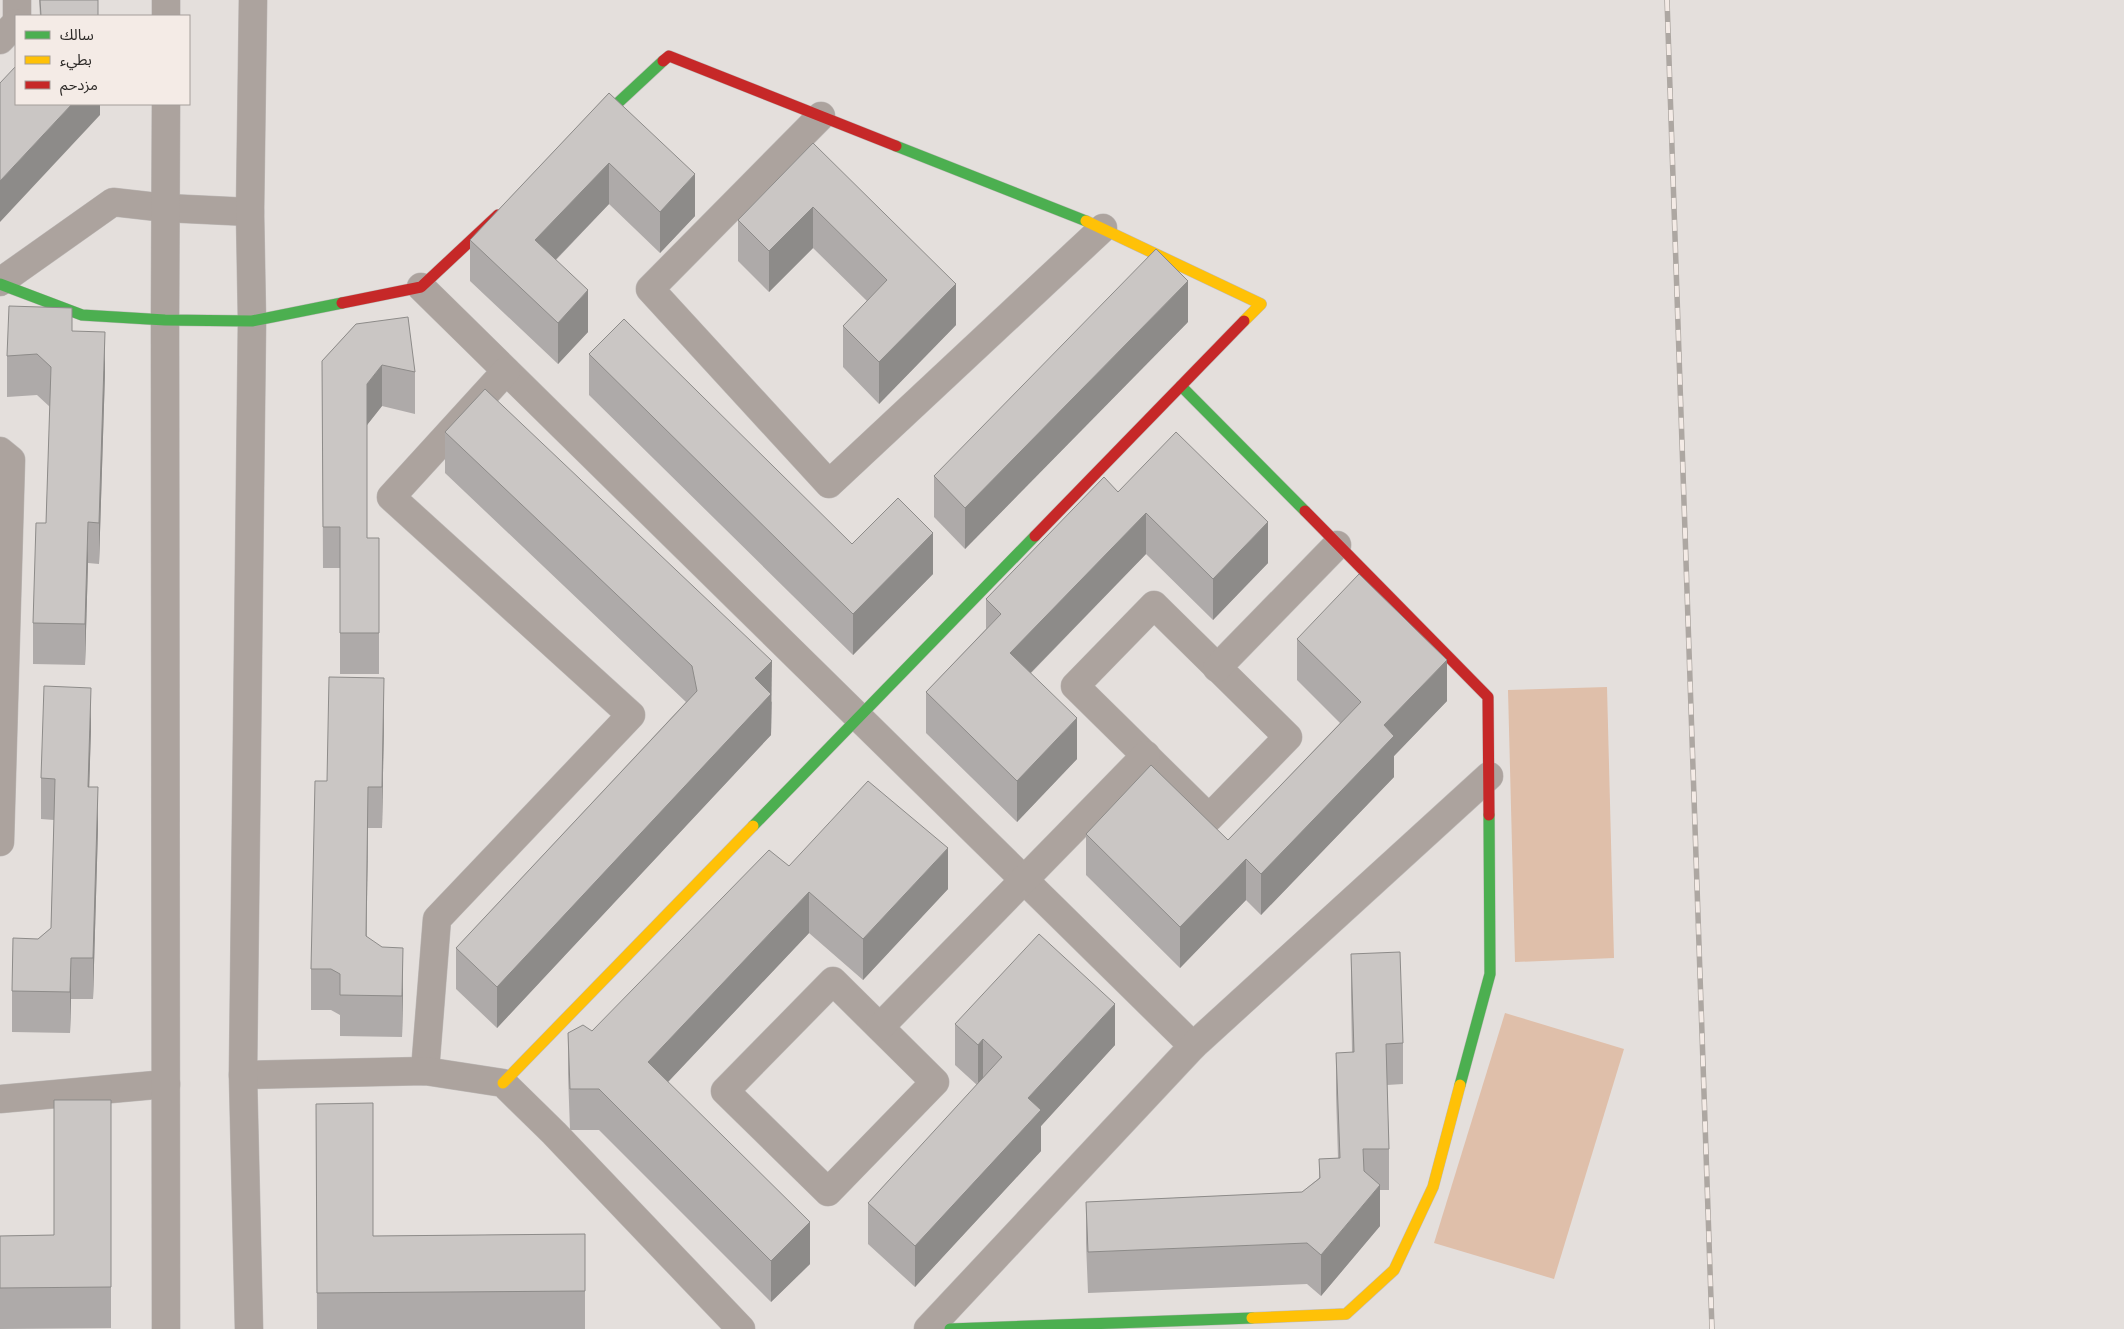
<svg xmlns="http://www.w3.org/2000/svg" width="2124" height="1329" font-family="'Golos Text','Noto Sans Arabic',sans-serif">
<rect width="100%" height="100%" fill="#e4dfdc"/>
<g fill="#dfbfaa">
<polygon points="1607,687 1614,958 1515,962 1508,690"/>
<polygon points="1505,1013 1624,1049 1554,1279 1434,1243"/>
</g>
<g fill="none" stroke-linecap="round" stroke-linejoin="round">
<defs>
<g id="street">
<polyline points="166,0 166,16"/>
<polyline points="17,16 17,0"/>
<polyline points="0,40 16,23"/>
<polyline points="821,116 650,289 829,484 1103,228"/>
<polyline points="0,282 113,202 166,208 250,212"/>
<polyline points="421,287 1193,1046"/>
<polyline points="0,451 11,460 0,842"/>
<polygon points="1154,605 1288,737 1209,818 1075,686"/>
<polyline points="1217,668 1337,545"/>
<polygon points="833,981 935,1082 828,1192 725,1091"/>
<polyline points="880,1027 1146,755"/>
<polyline points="425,1071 437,919 631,715 391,497 506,371"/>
<polyline points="243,1075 425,1071 503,1083 554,1133 741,1329"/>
<polyline points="0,1099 166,1084"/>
<polyline points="166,1329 165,320 166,104"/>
<polyline points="249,1329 243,1075 252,321 250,212 253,0"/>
<polyline points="928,1329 1193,1046 1489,776"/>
</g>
<g id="fast">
<polyline points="592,127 663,61"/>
<polyline points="896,146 1086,221"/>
<polyline points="0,284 82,315 165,320 252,321 342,303"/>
<polyline points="1181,386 1305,511"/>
<polyline points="753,826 1035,536"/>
<polyline points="1460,1085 1490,974 1489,815"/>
<polyline points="950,1329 1252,1318"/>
</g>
<g id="slow">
<polyline points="1086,221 1261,304 1244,321"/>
<polyline points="503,1083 753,826"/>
<polyline points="1252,1318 1346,1314 1394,1270 1433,1187 1460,1085"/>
</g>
<g id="jam">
<polyline points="663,61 669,56 896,146"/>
<polyline points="342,303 421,287 498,215"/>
<polyline points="1305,511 1488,697 1489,815"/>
<polyline points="1035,536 1244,321"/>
</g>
</defs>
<use href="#street" stroke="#bfbbb9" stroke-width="29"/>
<use href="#fast" stroke="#bfbbb9" stroke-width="12"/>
<use href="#slow" stroke="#bfbbb9" stroke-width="12"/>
<use href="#jam" stroke="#bfbbb9" stroke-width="12"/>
<use href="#street" stroke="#aca39e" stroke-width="28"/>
<use href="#fast" stroke="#4caf50" stroke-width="11"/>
<use href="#slow" stroke="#ffc107" stroke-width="11"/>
<use href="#jam" stroke="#c62828" stroke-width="11"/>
<defs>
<polyline id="rail" points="1667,0 1712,1329"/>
</defs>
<use href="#rail" stroke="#ada7a2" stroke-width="5.5"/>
<use href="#rail" stroke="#f4ebe6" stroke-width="4" stroke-dasharray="11" stroke-linecap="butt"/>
</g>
<g fill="#aeaaa9">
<polygon points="39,0 98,0 98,16 40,16"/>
<polygon points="609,93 695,216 660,253 609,204 556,260 588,332 558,364 470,281 470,240"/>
<polygon points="813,143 956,325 879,404 843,367 843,326 867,301 813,248 769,292 738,261 738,220"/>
<polygon points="1188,322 965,549 934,517 934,476"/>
<polygon points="356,324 415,372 415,414 382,406 367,425 367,538 379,538 379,674 340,674 340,568 323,568 322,361"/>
<polygon points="72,331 105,373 99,564 88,563 85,665 33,664 33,623 46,523 50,407 37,395 7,397 7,356"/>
<polygon points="589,354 852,544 933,574 853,655 589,395"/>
<polygon points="445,432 772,702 771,735 497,1028 456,989 456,948 686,702 445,473"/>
<polygon points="1118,492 1268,563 1213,620 1146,554 1031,673 1077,759 1017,822 926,733 926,692 986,629 986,599"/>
<polygon points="1297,639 1447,701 1394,756 1394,777 1261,915 1246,900 1180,968 1086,875 1086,834 1228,840 1340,723 1297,680"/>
<polygon points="384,719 382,828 368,828 366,936 403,989 402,1037 340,1036 340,1015 331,1010 311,1010 311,969 327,781"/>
<polygon points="91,729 89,787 98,828 93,999 71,999 70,1033 12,1032 12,991 38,939 51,928 54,820 41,819 41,778"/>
<polygon points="789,866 948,889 863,980 809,933 668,1082 810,1264 771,1302 599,1130 570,1130 568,1074 568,1033 592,1031"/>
<polygon points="1351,954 1403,1043 1403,1084 1387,1085 1389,1149 1389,1190 1380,1190 1380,1226 1321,1296 1307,1284 1088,1293 1086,1243 1086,1202 1302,1192 1319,1178 1319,1159 1338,1158 1336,1094 1336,1053 1352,1053 1351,995"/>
<polygon points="955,1024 1115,1045 1041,1126 1041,1151 915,1287 868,1244 868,1203 977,1085 955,1065"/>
<polygon points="111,1100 111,1328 0,1329 0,1236 54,1235"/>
<polygon points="316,1104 373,1236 585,1234 585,1329 317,1329"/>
</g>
<g fill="#8d8b89">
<polygon points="72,104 100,104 100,115 0,222 0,181"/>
<polygon points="609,163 609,204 535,281 535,240"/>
<polygon points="695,174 695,216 660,253 660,212"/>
<polygon points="813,207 813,248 769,292 769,251"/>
<polygon points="1188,281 1188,322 965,549 965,508"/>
<polygon points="956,284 956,325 879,404 879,362"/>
<polygon points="588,290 588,332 558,364 558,323"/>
<polygon points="105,332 105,373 99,564 99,523"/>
<polygon points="382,365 382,406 367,425 367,384"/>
<polygon points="1146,513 1146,554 1010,694 1010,653"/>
<polygon points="88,522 88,563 85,665 85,624"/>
<polygon points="1268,522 1268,563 1213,620 1213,579"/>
<polygon points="933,533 933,574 853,655 853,614"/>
<polygon points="1447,660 1447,701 1394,756 1394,777 1261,915 1261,874 1384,725"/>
<polygon points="772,661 771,735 497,1028 497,987 755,678"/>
<polygon points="384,678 384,719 382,828 382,787"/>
<polygon points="91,688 91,729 88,828 88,787"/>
<polygon points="1077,718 1077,759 1017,822 1017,781"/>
<polygon points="98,787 98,828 93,999 93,958"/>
<polygon points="368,787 368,828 366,977 366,936"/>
<polygon points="948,848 948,889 863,980 863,939"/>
<polygon points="1246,859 1246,900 1180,968 1180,927"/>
<polygon points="809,892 809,933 648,1103 648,1062"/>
<polygon points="403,948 403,989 402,1037 402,996"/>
<polygon points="71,958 71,999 70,1033 70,992"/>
<polygon points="1115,1004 1115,1045 1041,1126 1041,1151 915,1287 915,1246 1028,1098"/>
<polygon points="983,1039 983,1080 978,1086 978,1045"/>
<polygon points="1380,1185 1380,1226 1321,1296 1321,1255"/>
<polygon points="810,1222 810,1264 771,1302 771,1261"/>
</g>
<g fill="#cac6c4" stroke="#8d8b89">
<polygon points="40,0 98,0 98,16 41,16"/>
<polygon points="16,66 16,104 72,104 0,181 0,83"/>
<polygon points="609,93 695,174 660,212 609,163 535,240 588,290 558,323 470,240"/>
<polygon points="813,143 956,284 879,362 843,326 887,280 813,207 769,251 738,220"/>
<polygon points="1156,249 1188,281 965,508 934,476"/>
<polygon points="9,306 72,308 72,331 105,332 99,523 88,522 85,624 33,623 36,523 46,523 51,367 37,354 7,356"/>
<polygon points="408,317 415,372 382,365 367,384 367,538 379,538 379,633 340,633 340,527 323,527 322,361 356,324"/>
<polygon points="624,319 852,544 898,498 933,533 853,614 589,354"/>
<polygon points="485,389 772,661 755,678 771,694 497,987 456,948 697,691 692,666 445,432"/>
<polygon points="1176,432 1268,522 1213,579 1146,513 1010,653 1077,718 1017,781 926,692 1001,614 986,599 1104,477 1118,492"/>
<polygon points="1359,574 1447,660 1384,725 1394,736 1261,874 1246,859 1180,927 1086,834 1151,765 1228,840 1361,702 1297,639"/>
<polygon points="329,677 384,678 382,787 368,787 366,936 382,947 403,948 402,996 340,995 340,974 331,969 311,969 315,781 327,781"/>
<polygon points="44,686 91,688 88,787 98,787 93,958 71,958 70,992 12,991 13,938 38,939 51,928 55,779 41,778"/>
<polygon points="868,781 948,848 863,939 809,892 648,1062 810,1222 771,1261 599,1089 570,1089 568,1033 583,1025 592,1031 769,850 789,866"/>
<polygon points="1039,934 1115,1004 1028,1098 1041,1110 915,1246 868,1203 1002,1057 983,1039 978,1045 955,1024"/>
<polygon points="1400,952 1403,1043 1386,1044 1389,1149 1363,1149 1364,1171 1380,1185 1321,1255 1307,1243 1088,1252 1086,1202 1302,1192 1320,1178 1319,1159 1340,1158 1336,1053 1354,1052 1351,954"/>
<polygon points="54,1100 111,1100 111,1287 0,1288 0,1236 54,1235"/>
<polygon points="373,1103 373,1236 585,1234 585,1291 317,1293 316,1104"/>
</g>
<rect x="15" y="15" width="175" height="90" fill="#f4ebe6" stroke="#a49e9a"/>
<rect x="25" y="31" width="25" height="8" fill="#4caf50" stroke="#a49e9a"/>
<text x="60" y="40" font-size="15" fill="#2d2a28">سالك</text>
<rect x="25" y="56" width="25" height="8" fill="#ffc107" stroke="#a49e9a"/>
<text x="60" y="65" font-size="15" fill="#2d2a28">بطيء</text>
<rect x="25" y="81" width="25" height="8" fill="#c62828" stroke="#a49e9a"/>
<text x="60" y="90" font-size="15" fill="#2d2a28">مزدحم</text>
</svg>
